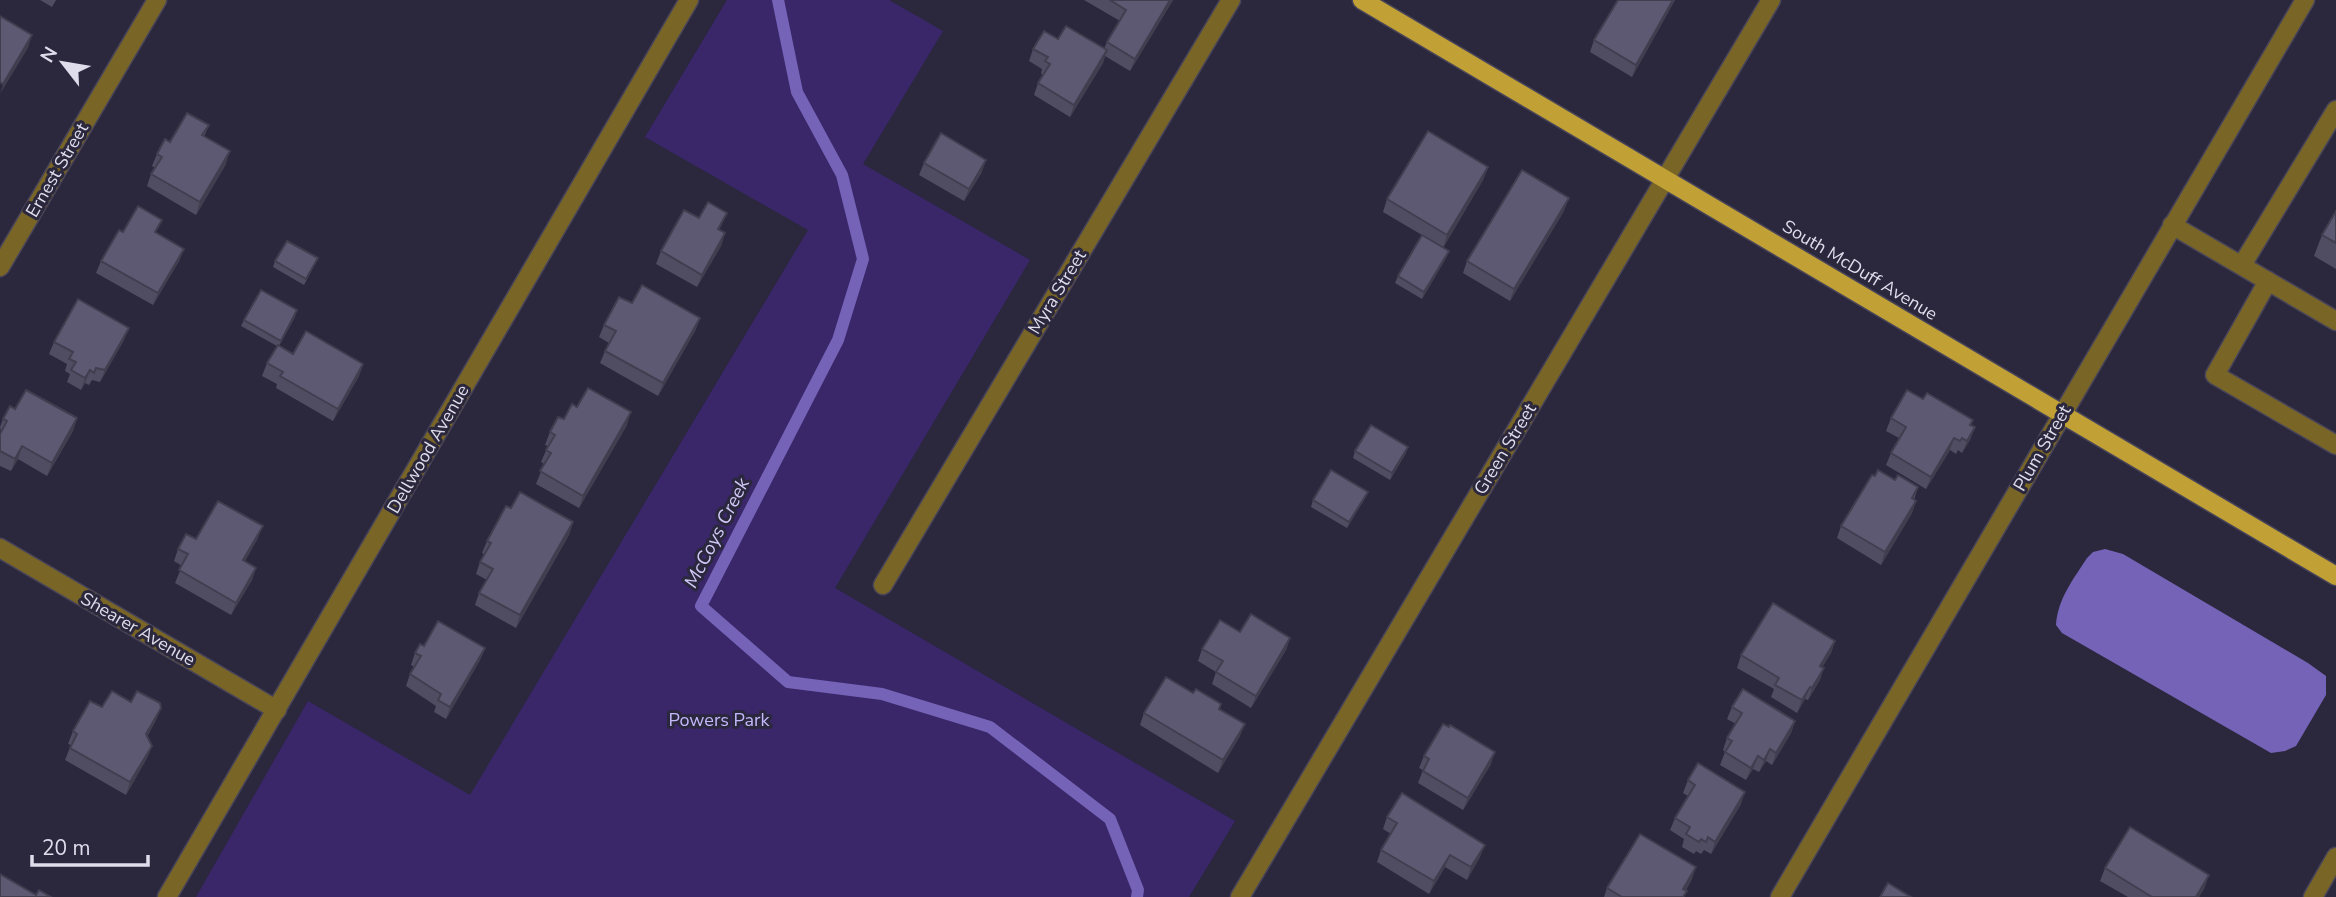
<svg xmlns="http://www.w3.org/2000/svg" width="2336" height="897" font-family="'Nunito Sans',sans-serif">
<rect width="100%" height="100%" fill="#2b273d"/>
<polygon fill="#392769" points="727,0 889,0 943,31 863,164 1030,260 835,588 1235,821 1189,897 196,897 308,701 470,795 808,230 645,137"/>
<path fill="#7563b7" d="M2105 549 2123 554 2308 663 2326 676V695L2296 746 2285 751 2271 753 2062 633 2056 625C2058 598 2073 580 2087 558L2093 552Z"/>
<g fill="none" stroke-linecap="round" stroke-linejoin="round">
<polyline stroke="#7563b7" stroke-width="12" points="778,0 797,92 842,175 863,259 838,340 701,606 788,682 882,694 990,727 1110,819 1138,890 1137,897"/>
<defs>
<g id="minor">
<polyline points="2172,225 2336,321"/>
<polyline points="2242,265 2336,110"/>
<polyline points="0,267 157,0"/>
<polyline points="2268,281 2215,375 2336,445"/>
<polyline points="0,548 277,710"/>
<polyline points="883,585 1231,0"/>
<polyline points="167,897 689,0"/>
<polyline points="1240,897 1771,0"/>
<polyline points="1780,897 2305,0"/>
<polyline points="2313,897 2336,857"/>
</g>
<polyline id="major" points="1362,0 2336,576"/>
</defs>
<use href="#minor" stroke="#484459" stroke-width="21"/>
<use href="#major" stroke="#484459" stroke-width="21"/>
<use href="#minor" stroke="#796627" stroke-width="18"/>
<use href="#major" stroke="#c1a135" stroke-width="18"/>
</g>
<g fill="#504d62">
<polygon points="40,0 56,0 52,7"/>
<polygon points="1084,0 1173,0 1130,71 1105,56 1103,63 1070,117 1034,95 1038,83 1043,75 1041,74 1042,69 1029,61 1033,49 1058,39 1104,49 1107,42 1120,21"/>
<polygon points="1618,0 1675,0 1632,77 1590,52 1594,40"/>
<polygon points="209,125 204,137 226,164 196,215 147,186 151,174 155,168 152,166 157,154 170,142"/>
<polygon points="924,163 982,172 964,201 919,175"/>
<polygon points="1488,167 1483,180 1443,248 1449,251 1446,258 1422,299 1395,283 1398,276 1422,235 1383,212 1387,199"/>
<polygon points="1564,211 1510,301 1463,273 1467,261"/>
<polygon points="2336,211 2336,269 2314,256 2322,235"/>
<polygon points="727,213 719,230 725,233 721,246 697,287 656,264 661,251 699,218"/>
<polygon points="123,232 157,233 184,249 179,261 153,305 96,273 101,261"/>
<polygon points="318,258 304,285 273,267 275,261"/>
<polygon points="632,303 700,318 695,331 658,396 600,363 605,351 609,343 599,337 604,325"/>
<polygon points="295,317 279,346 293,354 363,364 359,376 333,421 276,388 277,384 262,376 267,363 277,346 241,326 244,320"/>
<polygon points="124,340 100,382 92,380 89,385 85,383 81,390 67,382 70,374 65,371 67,364 49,354 54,342"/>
<polygon points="1923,399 1973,420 1971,425 1975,427 1970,440 1962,453 1958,450 1956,454 1950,450 1926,489 1886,465 1891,453 1899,438 1886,431 1891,418"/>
<polygon points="577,407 627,425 579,508 536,484 544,464 541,462 548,446 545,445 550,432"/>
<polygon points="15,409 77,418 73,431 47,476 18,459 11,471 0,466 0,434 1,432 0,427 3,419"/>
<polygon points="1355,451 1406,453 1390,480 1353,458"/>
<polygon points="1875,476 1895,480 1918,487 1914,500 1916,501 1912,513 1881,565 1837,538 1841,526"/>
<polygon points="1368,492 1365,498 1347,528 1311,507 1313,500"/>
<polygon points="511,508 573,522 569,535 516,628 475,605 479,593 487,580 476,574 480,562 485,555 482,553 487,541"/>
<polygon points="258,538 245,561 256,568 252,580 231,615 175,583 182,566 174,561 178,549 196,539"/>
<polygon points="1290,638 1286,650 1251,708 1212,684 1216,672 1198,661 1202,649"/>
<polygon points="1835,641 1831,653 1822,667 1820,680 1808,700 1805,699 1797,713 1771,697 1774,689 1737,668 1741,655"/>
<polygon points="424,646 485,648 480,660 446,719 434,712 436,706 406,686 410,674 414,667 411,665 415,653"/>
<polygon points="1193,693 1221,704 1220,709 1240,736 1218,773 1140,725 1144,713"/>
<polygon points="131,702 161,708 156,720 147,737 152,746 147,758 126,795 65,760 71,745 68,744 73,731 102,707"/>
<polygon points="1732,707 1795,721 1791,733 1772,765 1766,761 1759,772 1753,769 1746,780 1720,765 1725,752 1723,750 1727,738 1736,724 1727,719"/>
<polygon points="1424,756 1491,764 1463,810 1418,783 1423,770 1419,768"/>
<polygon points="1688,780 1741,804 1711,854 1704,850 1701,854 1696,851 1694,854 1682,847 1684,839 1670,830 1675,818 1688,796 1683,793"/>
<polygon points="1387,817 1480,857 1467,880 1445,867 1429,894 1377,862 1381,850 1391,834 1383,829"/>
<polygon points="2105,868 2205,887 2199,897 2128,897 2100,881"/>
<polygon points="1692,879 1686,890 1684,897 1604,897 1607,888"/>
</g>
<g fill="#413e50">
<polygon points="1170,0 1173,0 1130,71 1135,59"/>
<polygon points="1673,0 1675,0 1632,77 1636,65"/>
<polygon points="32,35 28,48 0,94 3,84"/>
<polygon points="1107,50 1103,63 1070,117 1074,105"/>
<polygon points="230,151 226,164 196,215 200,202"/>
<polygon points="986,160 982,172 964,201 969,189"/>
<polygon points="1488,167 1483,180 1443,248 1447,235"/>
<polygon points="1569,198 1564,211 1510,301 1514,289"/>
<polygon points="725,233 721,246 697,287 702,275"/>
<polygon points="184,249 179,261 153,305 158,293"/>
<polygon points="1449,251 1446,258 1422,299 1424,292"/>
<polygon points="297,310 295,317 278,347 281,341"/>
<polygon points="700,318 695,331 658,396 663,383"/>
<polygon points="129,328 124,340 100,382 105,370"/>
<polygon points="363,364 359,376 333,421 338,409"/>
<polygon points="90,370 85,383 81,390 85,378"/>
<polygon points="631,412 627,425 579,508 583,496"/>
<polygon points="77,418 73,431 47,476 52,463"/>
<polygon points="1975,427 1970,440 1962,453 1967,441"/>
<polygon points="1954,438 1950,450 1926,489 1931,477"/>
<polygon points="22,446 18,459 11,471 15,459"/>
<polygon points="1408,447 1406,453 1390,480 1392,473"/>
<polygon points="1368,492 1365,498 1347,528 1349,522"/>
<polygon points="1916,501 1912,513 1881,565 1885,552"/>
<polygon points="573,522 569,535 516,628 520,615"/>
<polygon points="263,526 258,538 239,572 243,560"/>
<polygon points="256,568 252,580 231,615 236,603"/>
<polygon points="1290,638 1286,650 1251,708 1256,696"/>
<polygon points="1835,641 1831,653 1816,678 1820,666"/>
<polygon points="485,648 480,660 446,719 450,707"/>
<polygon points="1824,668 1820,680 1808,700 1812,688"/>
<polygon points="1810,687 1805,699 1797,713 1802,700"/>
<polygon points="161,708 156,720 141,747 146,734"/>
<polygon points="1795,721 1791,733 1772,765 1776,753"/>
<polygon points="1245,724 1240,736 1218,773 1223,760"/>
<polygon points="152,746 147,758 126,795 130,782"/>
<polygon points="1770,749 1766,761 1759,772 1764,760"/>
<polygon points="1495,752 1491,764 1463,810 1468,798"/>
<polygon points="1758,756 1753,769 1746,780 1751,768"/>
<polygon points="1745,792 1741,804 1711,854 1715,842"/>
<polygon points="1485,845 1480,857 1467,880 1471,867"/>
<polygon points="1450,855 1445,867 1429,894 1434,881"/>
<polygon points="1696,867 1692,879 1681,897 1683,889"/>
<polygon points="2209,875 2205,887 2199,897 2196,897"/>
</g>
<g fill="#5d5972" stroke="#413e50" stroke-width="2">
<polygon points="1110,0 1170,0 1135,59 1107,42 1126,10"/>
<polygon points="1618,0 1673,0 1636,65 1594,40"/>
<polygon points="0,16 32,35 3,84 0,82"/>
<polygon points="1066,26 1107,50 1074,105 1038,83 1050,64 1045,61 1048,57 1033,49 1044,31 1058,39"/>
<polygon points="187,113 209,125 202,135 230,151 200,202 151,174 162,157 157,154 165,139 170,142"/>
<polygon points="1428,131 1488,167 1447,235 1387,199"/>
<polygon points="941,133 986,160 969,189 924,163"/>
<polygon points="1522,170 1569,198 1514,289 1467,261"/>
<polygon points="708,202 727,213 718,229 725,233 702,275 661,251 684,210 699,218"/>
<polygon points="138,206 162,220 155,232 184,249 158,293 101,261 119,230 123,232"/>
<polygon points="2336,211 2336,243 2322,235"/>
<polygon points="1422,235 1449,251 1424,292 1398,276"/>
<polygon points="287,241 318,258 306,279 275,261"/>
<polygon points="642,285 700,318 663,383 605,351 616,331 604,325 619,297 632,303"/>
<polygon points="261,290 297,310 281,341 244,320"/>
<polygon points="78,299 129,328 105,370 96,368 94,373 90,370 85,378 71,370 76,362 69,359 73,352 54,342"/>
<polygon points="306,331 363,364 338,409 280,376 283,372 267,363 278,345 293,354"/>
<polygon points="588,388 631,412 583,496 540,471 551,453 546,450 555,435 550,432 558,417 564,419 572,404 577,407"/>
<polygon points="26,390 77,418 52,463 22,446 15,459 0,451 0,434 7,421 3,419 10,406 15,409"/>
<polygon points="1907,390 1923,399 1927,393 1973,420 1970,425 1975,427 1967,441 1962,438 1960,441 1954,438 1931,477 1891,453 1906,427 1891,418"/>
<polygon points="1371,425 1408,447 1392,473 1355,451"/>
<polygon points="1331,470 1368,492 1349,522 1313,500"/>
<polygon points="1878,470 1895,480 1898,475 1918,487 1912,498 1916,501 1885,552 1841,526 1872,475 1875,476"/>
<polygon points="520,492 573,522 520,615 479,593 493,569 480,562 491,543 487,541 506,506 511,508"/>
<polygon points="218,501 263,526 243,560 256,568 236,603 179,570 188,554 178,549 186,534 196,539"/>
<polygon points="1773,603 1835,641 1820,666 1824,668 1812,688 1810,687 1802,700 1775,685 1779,678 1741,655"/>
<polygon points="1251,614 1290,638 1256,696 1216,672 1223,661 1202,649 1220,620 1240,632"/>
<polygon points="438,621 485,648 450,707 438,700 441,694 410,674 421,656 415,653 420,644 424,646"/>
<polygon points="1166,677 1193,693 1196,689 1221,704 1219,709 1245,724 1223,760 1144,713"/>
<polygon points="1743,689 1795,721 1776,753 1770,749 1764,760 1758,756 1751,768 1725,752 1732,741 1727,738 1742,713 1732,707"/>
<polygon points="112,691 131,702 137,691 160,703 161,708 146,734 152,746 130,782 70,748 77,734 73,731 90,701 102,707"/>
<polygon points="1443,724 1449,727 1450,725 1495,752 1468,798 1423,771 1429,759 1424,756"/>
<polygon points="1698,763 1745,792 1715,842 1708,837 1706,842 1701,839 1699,842 1686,834 1690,827 1675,818 1695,785 1688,780"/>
<polygon points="1402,793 1485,845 1471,867 1450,855 1434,881 1381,850 1397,823 1387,817"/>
<polygon points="2130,827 2209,875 2196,897 2152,897 2105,868"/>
<polygon points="1640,834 1696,867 1683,889 1687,891 1683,897 1622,897 1607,888"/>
<polygon points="0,874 36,895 39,890 51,897 0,897"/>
<polygon points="1888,883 1911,897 1880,897"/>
</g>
<g text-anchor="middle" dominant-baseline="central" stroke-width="6" stroke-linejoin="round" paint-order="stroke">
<g font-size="18" fill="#dfddec" stroke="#2b273d">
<text transform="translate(57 170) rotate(-60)">Ernest Street</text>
<text transform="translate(1860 270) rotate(31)">South McDuff Avenue</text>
<text transform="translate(1057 292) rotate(-59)">Myra Street</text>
<text transform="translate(2042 448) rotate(-60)">Plum Street</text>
<text transform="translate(428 449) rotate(-60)">Dellwood Avenue</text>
<text transform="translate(1505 449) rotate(-59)">Green Street</text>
<text transform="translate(138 629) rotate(30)">Shearer Avenue</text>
</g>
<g font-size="18" fill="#c3b8fc" stroke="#2b273d">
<text x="719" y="720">Powers Park</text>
</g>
<g font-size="19" font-style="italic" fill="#d0c9f7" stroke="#2b273d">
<text transform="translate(717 533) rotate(-63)">McCoys Creek</text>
</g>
</g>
<g transform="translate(63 63) rotate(301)" stroke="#2b273d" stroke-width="5" paint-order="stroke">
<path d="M0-5L12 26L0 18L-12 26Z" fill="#dfddec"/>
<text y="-10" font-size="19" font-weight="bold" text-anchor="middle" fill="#dfddec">N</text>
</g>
<path d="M32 855v10h116v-10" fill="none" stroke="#dfddec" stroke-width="3.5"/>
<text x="42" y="855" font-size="21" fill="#dfddec" stroke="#2b273d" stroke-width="5" paint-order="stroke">20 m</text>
</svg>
